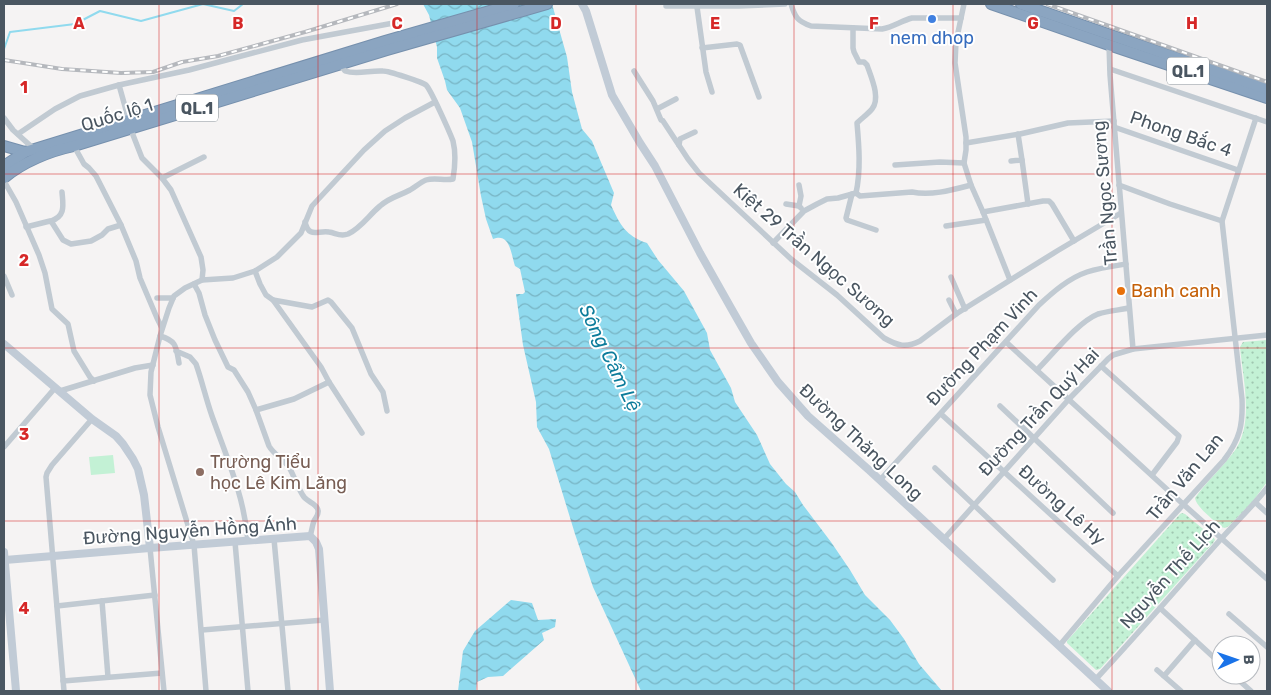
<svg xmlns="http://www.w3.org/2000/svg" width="1271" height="695" font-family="Rubik,sans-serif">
<defs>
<pattern id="park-dots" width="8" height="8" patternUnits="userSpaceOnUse" patternTransform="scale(1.25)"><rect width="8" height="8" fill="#c3f1d5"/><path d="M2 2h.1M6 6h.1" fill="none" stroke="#a0c6b0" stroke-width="1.8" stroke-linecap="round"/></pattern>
<pattern id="water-waves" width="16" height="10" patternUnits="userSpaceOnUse" patternTransform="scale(1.25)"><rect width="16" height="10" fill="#90daee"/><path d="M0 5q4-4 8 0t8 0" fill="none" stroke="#78b4c4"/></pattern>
</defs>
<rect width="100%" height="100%" fill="#f5f3f3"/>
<polygon fill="#c3f1d5" points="113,455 115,473 91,475 89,457"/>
<g fill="url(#park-dots)">
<path d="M1267 340V482L1253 501 1229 526 1225 528 1221 527C1214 520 1196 507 1195 498 1206 482 1221 469 1233 453 1255 425 1243 381 1240 347L1243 342Z"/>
<polygon points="1182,513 1185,514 1214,538 1215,540 1213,543 1100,669 1096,670 1067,643 1067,641 1180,514"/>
</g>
<g fill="url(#water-waves)">
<path d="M423 4H552L567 57 572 92 582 129 592 141 614 193 611 205C620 225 626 236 647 243L658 260 684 291 707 333 710 350 731 388 735 402 757 435 770 464 786 484 795 492 803 505 831 542 850 570 865 595 890 620 904 639 919 664 942 691H641L593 587 575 534 549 449 537 427 536 402 523 345 516 294H523L525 292 520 269 515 266C511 254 510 232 493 239L486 219 481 196 472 142 460 108 447 90 445 81 437 58V47L429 15Z"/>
<polygon points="511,600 532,603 538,620 556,619 555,627 542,633 544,640 503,676 488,677 477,682 476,691 458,691 463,651 475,631"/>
</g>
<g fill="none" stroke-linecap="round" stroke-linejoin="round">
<polyline stroke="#90daee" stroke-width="2" points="4,49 10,32 75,24 100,11 141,21 203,4 234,11 243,4"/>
<defs>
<g id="highway">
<polyline points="991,4 1109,45 1267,98"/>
<polyline points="1021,4 1267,89"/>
<polyline points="4,146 25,152"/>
<polyline points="4,166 25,152 385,41 514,4"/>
<path d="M4 178C23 162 50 151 74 146L387 50 547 4"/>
</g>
</defs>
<use href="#highway" stroke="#7690ad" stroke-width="12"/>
<g stroke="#c1cad2" stroke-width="5.5">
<path d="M791 4C795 17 797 21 811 26L882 29C893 27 901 21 912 18H961"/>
<polyline points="964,4 956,42 955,63 966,137 966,150 964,163 971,185 983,212 1010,280"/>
<polyline points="666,6 739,6 785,4"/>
<polyline points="697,7 706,72 712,92"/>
<path d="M853 28V48L854 52 859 62H864L867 65C871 77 881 98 872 109 868 114 862 118 857 123 859 146 861 170 856 193"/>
<polyline points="1109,45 1110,75 1133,349"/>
<polyline points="702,48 737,44 740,45 759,97"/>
<polyline points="1110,69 1267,122"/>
<polyline points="634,71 653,101 661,120"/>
<polyline points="119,85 133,135 142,158 162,178 171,190 201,257 203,270 202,280"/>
<polyline points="657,109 676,99"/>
<polyline points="4,118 13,130 34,149"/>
<path d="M663 121 688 159 699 173 791 259 837 295 884 338C898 346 906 348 920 341L956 314 1057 251 1121 213"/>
<polyline points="1114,127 1238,170"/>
<polyline points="18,134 55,109 80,96 119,85 189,70 302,40 399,22"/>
<polyline points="966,143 1020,134 1068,123 1114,121"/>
<polyline points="679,145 680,139 695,132"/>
<polyline points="74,146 84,164 89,168 96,176 121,225 136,261 140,278 157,318 162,328"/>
<polyline points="1022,160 1028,204"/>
<polyline points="1011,161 1022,160 1018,134"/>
<polyline points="895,165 940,162 964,163"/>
<polyline points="162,178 204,157"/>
<polyline points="4,181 16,202 39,255 45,273 52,309 68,324 74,351 90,377 94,381"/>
<polyline points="1119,185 1170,204 1222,221"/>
<polyline points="852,194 846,218 847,220 876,230"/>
<polyline points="786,204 799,206 801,208"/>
<polyline points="799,206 801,196 799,185"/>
<polyline points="983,212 1043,201 1049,201 1052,204 1074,241"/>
<path d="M51 221C66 216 63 205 62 192"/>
<path d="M305 222C309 239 318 230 329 232 336 233 340 237 348 234 361 228 369 215 380 206 390 197 399 196 410 190 415 187 421 182 426 180 435 177 444 181 453 179 455 167 456 153 453 141 450 133 431 90 426 85 422 82 389 71 383 71 370 70 357 75 345 71L340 64"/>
<polyline points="946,226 986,220"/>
<polyline points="26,227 50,221 51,221 63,240 71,244 91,241 102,235 108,229 121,225"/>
<path d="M773 243 804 211 817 204 827 199 838 198 856 193 860 196 912 192C931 196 952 190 971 185"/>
<polyline points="255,271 260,284 266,295 273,300 312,307 328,300 331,302 352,328 371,374 383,392 387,411"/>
<polyline points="4,276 12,295"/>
<polyline points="951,277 965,309"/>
<path d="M194 284 199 293 205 315 215 340 228 367 234 370 248 392 256 410 269 446C274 455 285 460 290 469 295 478 298 489 304 497 308 502 317 504 318 510 319 515 316 517 314 521 312 526 312 531 310 536"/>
<polyline points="157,298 173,298"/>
<polyline points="273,300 321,367 329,382 362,433"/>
<polyline points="949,300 956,314"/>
<path d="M160 336C177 341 176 347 179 363"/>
<polyline points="1006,342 1183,504 1267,579"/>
<path d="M176 351 190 357 196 364C202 381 206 399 212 416 227 458 244 496 248 541"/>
<polyline points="1101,366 1179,436 1177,442 1152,475"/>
<path d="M1037 370C1053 354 1078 322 1098 314 1108 311 1119 310 1129 308"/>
<polyline points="60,391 135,368 153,365"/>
<polyline points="1000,406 1113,513"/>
<polyline points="256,410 294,399 329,382"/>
<polyline points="941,414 1118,576"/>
<polyline points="4,447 55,388"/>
<polyline points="935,468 1053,580"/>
<path d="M880 480 1039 305C1053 292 1069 278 1087 272 1099 268 1113 266 1126 264"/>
<polyline points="1256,503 1267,513"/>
<polyline points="274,539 288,691"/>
<polyline points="943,540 1069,399 1108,359 1113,355 1133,349 1267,335"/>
<polyline points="235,542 248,691"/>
<polyline points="150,548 164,691"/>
<polyline points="102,601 108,677"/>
<polyline points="57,606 155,595"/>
<polyline points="1160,608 1221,664"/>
<polyline points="1229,614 1267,647"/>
<polyline points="202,630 324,620"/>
<path d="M1059 646 1118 576 1224 460C1240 439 1243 425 1242 399L1222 221 1256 118"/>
<polyline points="1157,670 1181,691"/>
<polyline points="1233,675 1251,691"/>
<polyline points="1164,676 1195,640"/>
<path d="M1095 680C1138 634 1179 586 1221 539 1236 522 1253 506 1267 488"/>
<polyline points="63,681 162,673"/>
<polyline points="64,691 46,477 47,473 52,465 92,419"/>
<polyline points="206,691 194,545 158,427 150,395 151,372 160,336 169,308 174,296 185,288 202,280 233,278 255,271 277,257 301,233 312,206 364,150 385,131 405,118 435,102"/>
</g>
<g stroke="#c1cbd6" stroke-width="8">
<polyline points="582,4 586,11 612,95 640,143 655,166 700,253 731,308 751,343 778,382 808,416 869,470 1108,691"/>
<polyline points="4,344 92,419 116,436 123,444 133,459 138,469 144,495 150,548"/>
<polyline points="4,552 16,691"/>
<polyline points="5,560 150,548 310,536 316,542 319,549 330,691"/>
</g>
<use href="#highway" stroke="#8ba5c1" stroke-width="10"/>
<defs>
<g id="rail">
<polyline points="1047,4 1267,82"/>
<polyline points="4,60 62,69 121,73 153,72 182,62 218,56 305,32 397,4"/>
</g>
</defs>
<use href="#rail" stroke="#b5b8bd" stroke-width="4"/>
<use href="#rail" stroke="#fff" stroke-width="2" stroke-dasharray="5.5" stroke-linecap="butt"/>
</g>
<path fill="none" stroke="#d62828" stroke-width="1" stroke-opacity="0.55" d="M159 4V691M318 4V691M477 4V691M636 4V691M794 4V691M953 4V691M1112 4V691M4 174H1267M4 348H1267M4 521H1267"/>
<circle fill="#3f7fe0" stroke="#fff" stroke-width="2" cx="932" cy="19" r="5"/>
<circle fill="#e8710a" stroke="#fff" stroke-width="2" cx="1121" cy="291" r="5"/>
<circle fill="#8d6e63" stroke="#fff" stroke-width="2" cx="200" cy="472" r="5"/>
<g text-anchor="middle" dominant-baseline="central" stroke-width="4" stroke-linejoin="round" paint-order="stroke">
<g fill="#fff" stroke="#808990" stroke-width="1">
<rect x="1167" y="57.5" width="42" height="27" rx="4"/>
<rect x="176" y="94.5" width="42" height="27" rx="4"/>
</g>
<g font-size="16" font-weight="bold" fill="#4a5661">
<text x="1188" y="71">QL.1</text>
<text x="197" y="108">QL.1</text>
</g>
<g font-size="18" fill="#366cbe" stroke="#fff">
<text x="932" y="38">nem dhop</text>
</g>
<g font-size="18" fill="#4a5661" stroke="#fff">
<text transform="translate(117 115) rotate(-17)">Quốc lộ 1</text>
<text transform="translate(1181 134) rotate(19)">Phong Bắc 4</text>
<text transform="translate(1105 193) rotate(-95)">Trần Ngọc Sương</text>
<text transform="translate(814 255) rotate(41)">Kiệt 29 Trần Ngọc Sương</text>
<text transform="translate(982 347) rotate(-47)">Đường Phạm Vinh</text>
<text transform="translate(1039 412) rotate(-47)">Đường Trần Quý Hai</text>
<text transform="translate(861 442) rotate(43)">Đường Thăng Long</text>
<text transform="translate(1185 477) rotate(-50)">Trần Văn Lan</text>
<text transform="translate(1062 505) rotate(42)">Đường Lê Hy</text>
<text transform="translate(190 531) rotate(-4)">Đường Nguyễn Hồng Ánh</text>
<text transform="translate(1170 574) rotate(-48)">Nguyễn Thế Lịch</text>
</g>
<g font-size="18" fill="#c56008" stroke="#fff" text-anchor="start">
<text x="1131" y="291">Banh canh</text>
</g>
<g font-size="18" fill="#785e54" stroke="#fff" text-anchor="start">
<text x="210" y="462">Trường Tiểu<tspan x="210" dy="21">học Lê Kim Lăng</tspan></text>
</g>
<g font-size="19" font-style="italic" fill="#0c7c9b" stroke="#fff">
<text transform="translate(610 358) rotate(64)">Sông Cẩm Lệ</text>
</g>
</g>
<g font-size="16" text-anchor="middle" font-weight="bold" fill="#d62828" stroke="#fff" stroke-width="4" stroke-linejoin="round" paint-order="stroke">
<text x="79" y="29">A</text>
<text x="238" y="29">B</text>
<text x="397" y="29">C</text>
<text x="556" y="29">D</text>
<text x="715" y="29">E</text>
<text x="874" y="29">F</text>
<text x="1033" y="29">G</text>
<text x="1192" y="29">H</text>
<text x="24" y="93">1</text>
<text x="24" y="266">2</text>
<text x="24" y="440">3</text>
<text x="24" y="614">4</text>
</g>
<rect width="1271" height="695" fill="none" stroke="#4a5661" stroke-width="10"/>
<g transform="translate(1236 660) rotate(88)"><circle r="24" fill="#ffffff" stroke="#b7bbc0"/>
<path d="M0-4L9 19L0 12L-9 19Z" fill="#1a73e8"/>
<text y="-8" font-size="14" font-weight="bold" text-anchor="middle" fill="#4a5661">B</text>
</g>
</svg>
